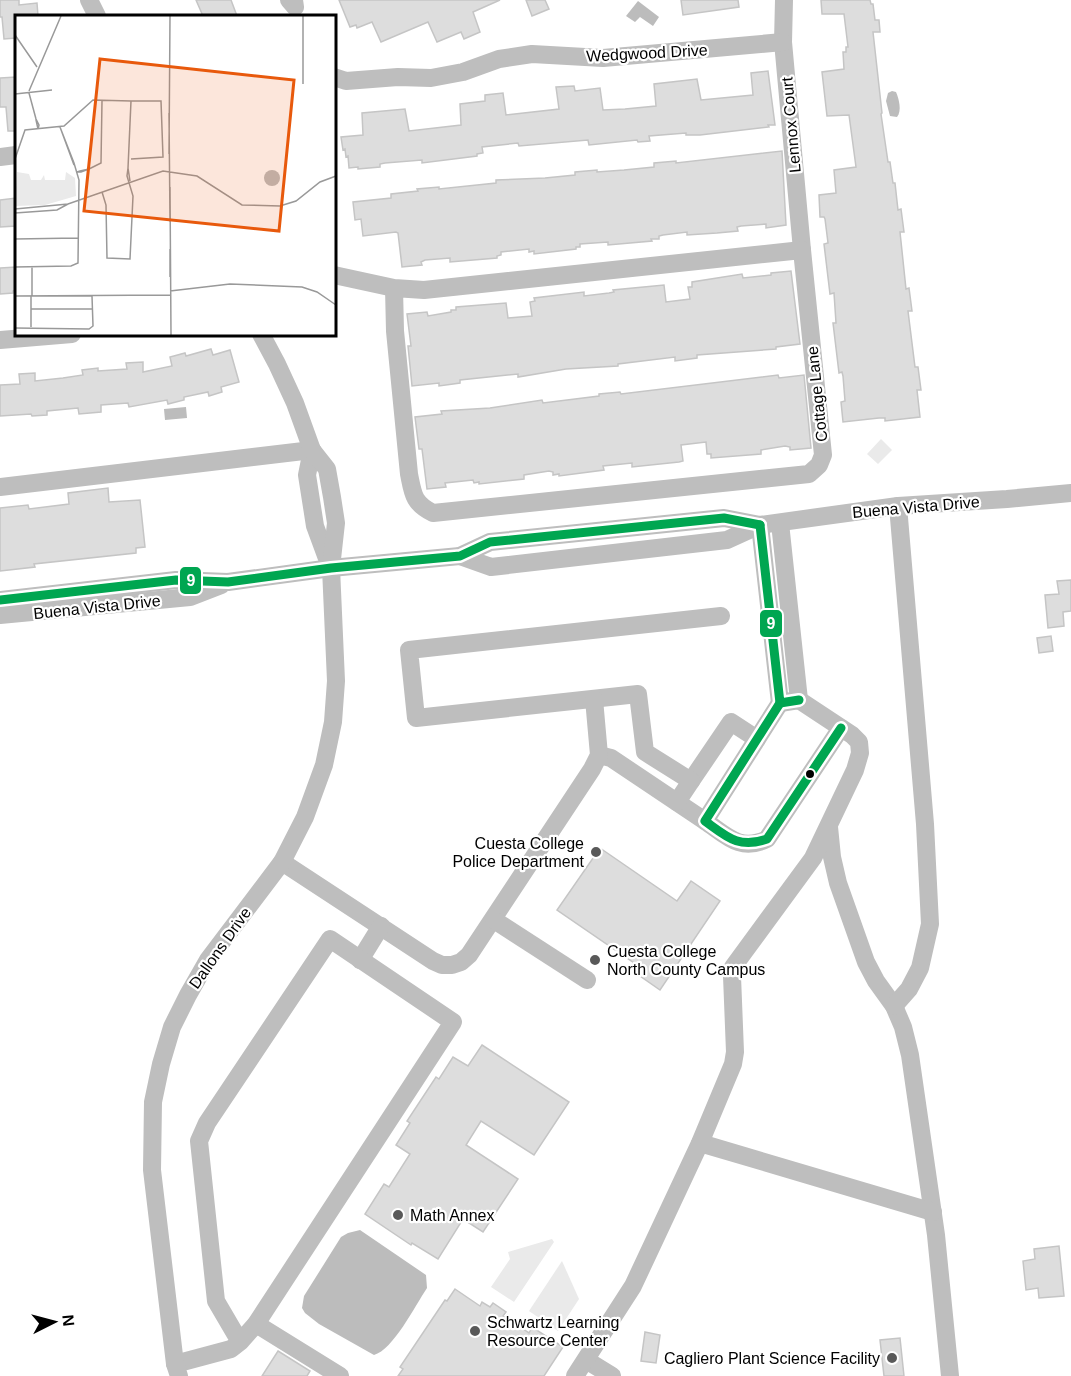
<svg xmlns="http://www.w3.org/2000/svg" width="1071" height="1376" font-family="Helvetica,sans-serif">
<rect width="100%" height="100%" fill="#fff"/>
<g fill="#eaeaea">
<polygon points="881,439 892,450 878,464 867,454"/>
<polygon points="552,1239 554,1242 514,1302 491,1287 510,1259 508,1252"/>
<polygon points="562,1261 579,1299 558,1331 529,1311"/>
</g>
<g fill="#bcbcbc">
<polygon points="638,1 659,17 653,26 640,17 635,22 626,16"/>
<path d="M892 91 896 92C899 99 902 111 897 117L890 116 886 101 888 93Z"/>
<polygon points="186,407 187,418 165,420 164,409"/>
<path d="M360 1230 426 1275 427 1288C415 1306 393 1350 374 1355L319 1324 305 1313 302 1308 304 1296 341 1237 348 1233Z"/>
</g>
<g fill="#ddd" stroke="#c5c5c5" stroke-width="1.5">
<polygon points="0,0 19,0 19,5 37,3 38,16 16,16 16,38 4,39 2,17 0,17"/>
<polygon points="196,0 231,0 237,16 203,16"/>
<polygon points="339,0 500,0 473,12 480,32 464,39 461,32 437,42 428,22 381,42 372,22 357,28 356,25 350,27"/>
<polygon points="526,0 545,0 549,9 532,16"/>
<polygon points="681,0 738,0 739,7 683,15"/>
<polygon points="821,0 870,0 871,4 873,4 875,20 879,20 880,32 873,32 882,113 881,114 888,162 890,162 893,183 895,183 898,210 901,209 904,232 900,232 906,289 909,288 912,311 908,311 915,367 918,367 921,390 917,390 920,417 885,421 885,418 879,418 843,422 841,402 845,401 843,376 842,372 839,373 833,323 836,323 834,293 830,294 824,244 828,243 825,219 824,217 820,217 819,195 836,193 834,170 856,167 849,115 827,116 822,72 844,69 843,52 846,52 846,47 848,47 844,14 822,14"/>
<polygon points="768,71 775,125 768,125 769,127 700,135 686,135 686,133 649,136 650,141 638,142 637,140 589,145 588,140 519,146 518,143 482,147 483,153 477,154 477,156 422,163 422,160 385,163 380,164 380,167 358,169 358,167 349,168 348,156 346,157 345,149 343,150 341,137 363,135 362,113 405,109 409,131 461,125 460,104 485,101 485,95 503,93 506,115 559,109 556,87 574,86 575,91 600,88 603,110 625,109 656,106 654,84 680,81 697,79 701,100 753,95 751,73"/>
<polygon points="16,77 16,131 8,131 6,107 0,107 0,78"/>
<polygon points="782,151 786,225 766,228 766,224 741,226 737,227 738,231 717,233 687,235 687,232 663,235 659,236 659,239 651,239 652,241 608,245 608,242 580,244 580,247 576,247 576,249 534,254 534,251 529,252 529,249 501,252 501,255 497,256 497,258 450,262 450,258 425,260 421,262 422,265 402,267 398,233 396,232 363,236 361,219 355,220 353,202 391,198 391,194 418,191 417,189 439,187 439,189 496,183 496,180 545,178 575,175 575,172 597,170 597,172 624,170 654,167 654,163 676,161 676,163"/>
<polygon points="16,198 16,226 0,227 0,200"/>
<polygon points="16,267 16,290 13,291 13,293 0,294 0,268"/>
<polygon points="791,271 800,344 776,347 776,349 697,355 697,358 675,361 675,357 618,364 618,366 566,369 518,377 518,374 460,380 460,383 439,386 439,383 412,386 408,346 411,346 407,314 427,312 428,316 451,312 451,310 456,310 456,307 506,303 508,318 532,316 530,302 535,301 534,298 584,292 584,296 609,293 614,292 613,290 664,285 666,302 690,299 688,287 692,287 692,282 742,274 743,278 771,275 771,273"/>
<polygon points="211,349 213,355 230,350 239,382 221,387 222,392 209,396 208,392 184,397 184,400 168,404 167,400 129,407 128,403 101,405 101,412 79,414 78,408 47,411 47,415 32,416 31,414 0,416 0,385 20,384 19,374 35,373 35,381 63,378 83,375 82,370 98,368 98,371 127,369 126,363 143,362 143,372 172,366 170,357 185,353 186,356"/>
<polygon points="778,375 779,378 804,375 811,448 790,450 790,447 785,446 761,450 761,454 711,458 711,454 707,454 706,442 681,445 683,461 679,462 632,467 632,463 603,466 604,470 559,476 559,474 553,475 553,472 549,471 524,475 524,479 479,484 479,482 474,483 473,480 445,483 446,487 427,489 422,449 419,449 415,417 442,414 441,411 490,408 542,400 543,403 599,396 599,394 620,392 621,394"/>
<polygon points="108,488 109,502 140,500 145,547 136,548 136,553 34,564 35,567 0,571 0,508 28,505 29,509 69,504 68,493"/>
<polygon points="1071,580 1071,611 1063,612 1064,626 1048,628 1045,595 1059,594 1057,581"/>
<polygon points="1051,636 1053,651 1039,653 1037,638"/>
<polygon points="600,848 677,901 691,881 720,901 660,990 630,969 634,963 557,910"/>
<polygon points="482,1045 569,1102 534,1155 481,1121 466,1145 518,1179 483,1232 463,1219 438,1259 412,1243 411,1245 365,1214 384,1184 389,1187 410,1154 396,1145 410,1123 407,1121 436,1077 439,1079 453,1057 468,1066"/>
<polygon points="1059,1246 1064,1296 1039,1298 1038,1288 1026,1290 1023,1261 1035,1259 1034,1249"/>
<polygon points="455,1289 480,1306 482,1302 490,1307 493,1303 506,1312 503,1316 529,1333 532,1327 563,1347 544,1376 398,1376 403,1369 400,1367 445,1300 447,1301"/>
<polygon points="645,1332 660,1335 656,1363 641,1361"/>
<polygon points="900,1338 904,1376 884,1376 880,1340"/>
<polygon points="278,1351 310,1371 307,1376 262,1376"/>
</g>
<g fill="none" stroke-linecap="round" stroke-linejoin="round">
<g stroke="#bebebe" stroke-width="18">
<polyline points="89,0 97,16"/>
<polyline points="289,0 295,7 294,0"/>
<polyline points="784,0 783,42 802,250"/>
<polyline points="334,77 346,81 398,77 431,78 463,72 499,59 532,54 603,58 783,42"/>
<polyline points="0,157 16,155"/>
<path d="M334 275 394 288 424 290 802 250 823 455 819 465 809 474 433 513C413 503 413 494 409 474L395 331 394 288"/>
<polyline points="0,340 72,334"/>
<polyline points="312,450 307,475 315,526 329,564"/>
<polyline points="0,487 312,450"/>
<polyline points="780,523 799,700"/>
<polyline points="460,556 491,567 727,540 760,525"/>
<polyline points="0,600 176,580 228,582 331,568 460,556 490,542 724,518 760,525 898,506 1007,499 1071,493"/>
<polyline points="0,615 190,597 221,585"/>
<path d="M780 703 705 821C727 836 740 852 767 839L841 728"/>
<polyline points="599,755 611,758 705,821"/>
<polyline points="691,781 731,722 757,739"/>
<polyline points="677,802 691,781 645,752 638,694 416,718 409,650 721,616"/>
<polyline points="829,827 832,857 838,883 866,962 876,981 894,1006 903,1027 910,1055 936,1235 950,1376"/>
<polyline points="282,862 433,961 442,965 452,965 461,962 469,955 592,769 599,755 594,699"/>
<polyline points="494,920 587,980"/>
<polyline points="360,960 381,926"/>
<polyline points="894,1006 909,989 920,968 930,924 925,824 898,506"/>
<polyline points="700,1143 933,1212"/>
<polyline points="256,1324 340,1376"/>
<polyline points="586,1360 612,1376"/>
<polyline points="175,1364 231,1349 240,1342 256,1324 453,1022 330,939 207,1123 199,1141 216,1301 240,1342"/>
<polyline points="179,1376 175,1364 152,1170 153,1102 161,1064 172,1027 188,995 208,960 282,862 305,817 324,765 333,722 336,681 331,568 336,523 332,497 327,469 312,450 295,403 277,364 261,334"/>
<polyline points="575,1376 633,1286 700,1143 733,1064 735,1052 732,976 733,967 813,858 855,770 860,753 859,742 852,735 799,700 780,703 760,525"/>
</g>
<defs>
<g id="bus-1">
<polyline points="760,525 780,703 799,700"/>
<polyline points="0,600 176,580 228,582 331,568 460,556 490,542 724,518 760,525"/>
<path d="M780 703 705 821C727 837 739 849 767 839L841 728"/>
</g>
</defs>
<use href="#bus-1" stroke="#fff" stroke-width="14"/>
<use href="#bus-1" stroke="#00a651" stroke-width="9"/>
</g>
<circle fill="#000" stroke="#fff" stroke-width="2" cx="810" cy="774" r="5"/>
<g fill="#595959" stroke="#fff" stroke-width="2">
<circle cx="596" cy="852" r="6"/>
<circle cx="595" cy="960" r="6"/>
<circle cx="398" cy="1215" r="6"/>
<circle cx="475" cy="1331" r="6"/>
<circle cx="892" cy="1358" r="6"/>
</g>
<g text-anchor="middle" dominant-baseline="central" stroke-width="4.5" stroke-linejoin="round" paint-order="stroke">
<g font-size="16" fill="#000" stroke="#fff">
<text transform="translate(647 53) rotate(-3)">Wedgwood Drive</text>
<text transform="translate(791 125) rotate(-95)">Lennox Court</text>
<text transform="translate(817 394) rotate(-96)">Cottage Lane</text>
<text transform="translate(916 507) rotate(-5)">Buena Vista Drive</text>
<text transform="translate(97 607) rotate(-6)">Buena Vista Drive</text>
<text transform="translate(220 948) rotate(-55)">Dallons Drive</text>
</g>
<g font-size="16" fill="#000" stroke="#fff" text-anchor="start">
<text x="584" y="843" text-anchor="end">Cuesta College<tspan x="584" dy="18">Police Department</tspan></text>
<text x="607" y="951">Cuesta College<tspan x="607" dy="18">North County Campus</tspan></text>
<text x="410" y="1215">Math Annex</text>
<text x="487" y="1322">Schwartz Learning<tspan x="487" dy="18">Resource Center</tspan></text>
<text x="880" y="1358" text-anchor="end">Cagliero Plant Science Facility</text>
</g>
</g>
<g transform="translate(15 15)">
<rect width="321" height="321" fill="#fff"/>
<path d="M2 157 14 159 16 165H26L29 160 30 165H50L51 157 60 163 61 181 30 190 0 191Z" fill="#eaeaea"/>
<path d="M249 163a8 8 0 1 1 16 0a8 8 0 1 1-16 0Z" fill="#bcbcbc"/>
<path fill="none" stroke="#999" stroke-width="1.5" d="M0 20 22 52M288 69V1M14 76 46 1M14 78 21 104M0 79 37 75M154 98 155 207M21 104 24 110 23 114 21 105ZM154 139 155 1M0 144 10 115 49 111 78 85 116 86M113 153 116 86H146L148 142 116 144M74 154 86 148 87 86M74 154 66 157H62L65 156ZM155 172 156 320M87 177 91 190 92 243 115 244 118 181 112 161 113 153 115 166M0 194 53 189 148 156 182 161 227 190 265 191 281 186 305 167 321 161M0 198 42 195 53 189M0 224 63 223M0 252 56 251 63 248 64 165 59 148 45 112 59 150M17 252V281M155 262V234M155 276 215 269 287 272 302 277 321 290M0 281 155 280M16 294H77M16 312V281M0 313 74 314 78 311 77 281"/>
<path fill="#e8590c" fill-opacity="0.15" stroke="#e8590c" stroke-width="3" d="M85 44 279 65 264 216 69 196Z"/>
<rect width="321" height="321" fill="none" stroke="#000" stroke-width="3"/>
</g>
<g stroke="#fff" stroke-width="2">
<rect x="179" y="566" width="23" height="29" rx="6" fill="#00a651"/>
<rect x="759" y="609" width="24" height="29" rx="6" fill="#00a651"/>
</g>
<g font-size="16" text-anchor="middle" font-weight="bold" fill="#fff">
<text x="191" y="586">9</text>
<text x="771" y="629">9</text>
</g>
<g transform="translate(54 1322) rotate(84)" stroke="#ffffff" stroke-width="4.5" paint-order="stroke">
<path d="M0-4.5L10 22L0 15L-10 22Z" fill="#000000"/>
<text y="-9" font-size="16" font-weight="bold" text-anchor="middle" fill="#000000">N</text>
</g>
</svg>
